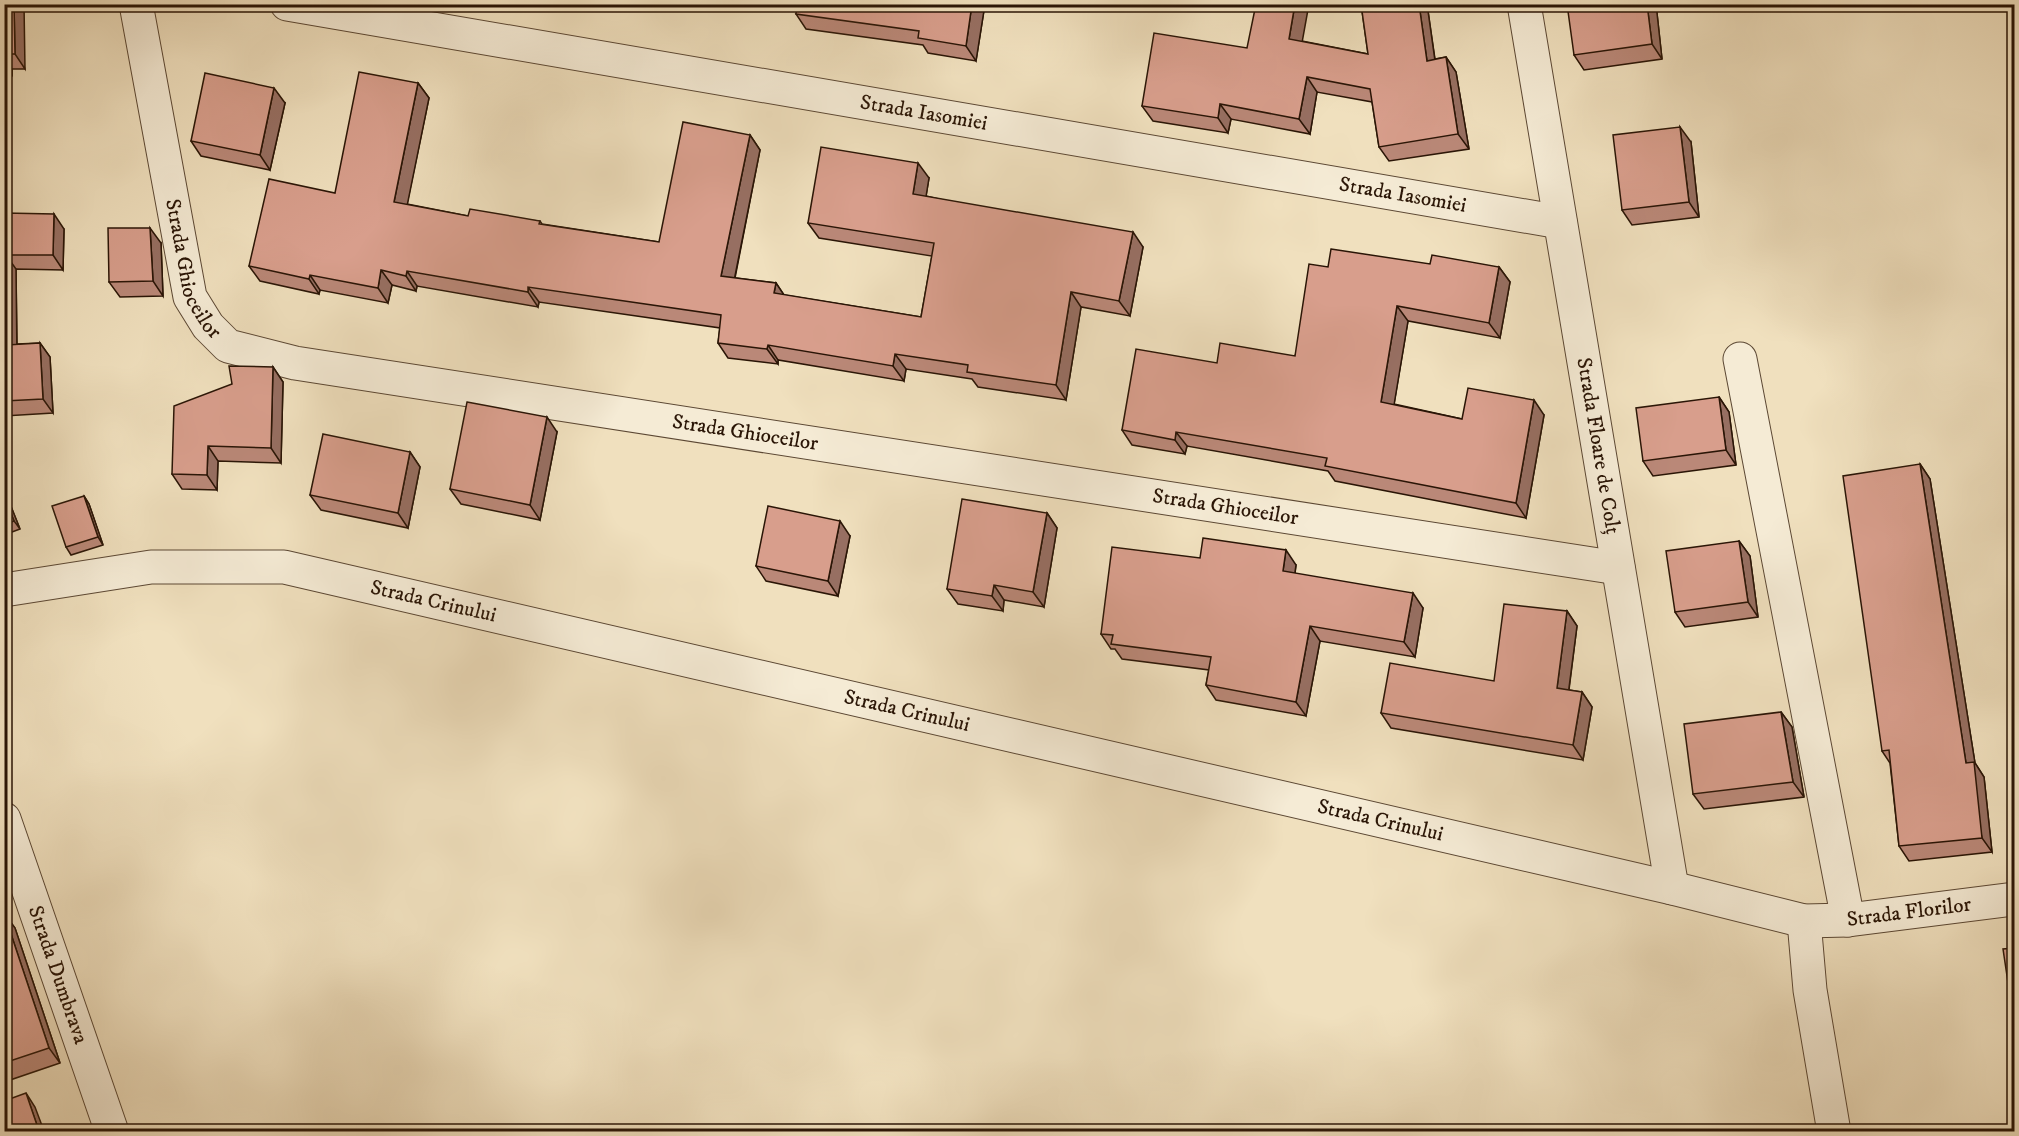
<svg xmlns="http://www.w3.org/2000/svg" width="2019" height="1136" font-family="'IM FELL DW Pica',serif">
<rect width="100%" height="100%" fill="#f0e0be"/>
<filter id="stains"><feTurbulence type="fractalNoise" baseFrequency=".00333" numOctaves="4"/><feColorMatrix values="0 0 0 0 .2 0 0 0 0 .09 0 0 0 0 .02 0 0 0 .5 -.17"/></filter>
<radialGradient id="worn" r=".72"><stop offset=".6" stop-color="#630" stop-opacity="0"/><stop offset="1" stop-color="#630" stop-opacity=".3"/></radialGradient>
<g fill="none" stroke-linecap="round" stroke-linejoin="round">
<defs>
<g id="minor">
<path id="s1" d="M136 4 190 297 208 326 228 346 295 363 1618 568"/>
<path id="s2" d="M287 4 1560 222"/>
<path id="s3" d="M1524 4 1672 888"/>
<polyline points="1740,359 1848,920"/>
<path id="s4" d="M4 590 151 567H284L1672 888 1804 921 1848 920 2014 899"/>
<path id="s5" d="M4 819 112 1132"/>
<polyline points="1804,921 1810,990 1834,1132"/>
</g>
</defs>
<use href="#minor" stroke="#5c4834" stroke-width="35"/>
<use href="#minor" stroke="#f5ebd5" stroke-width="33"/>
</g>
<g fill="#ba8878" stroke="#2a1506" stroke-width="1.5">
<polygon points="4,4 25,69 12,69 12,75 4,75"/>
<polygon points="985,4 976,61 928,53 923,45 806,29 796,14"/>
<polygon points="1361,4 1427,4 1435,59 1446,57 1456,72 1469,149 1389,161 1379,147 1372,102 1317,92 1310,134 1231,119 1228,133 1153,121 1142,106 1247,48 1302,41 1368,54"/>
<polygon points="1656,4 1662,59 1584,70 1574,55"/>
<polygon points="418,83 429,98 407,204 468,216 540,221 542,224 659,242 750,135 760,150 735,278 776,283 784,295 921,317 932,256 819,238 808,223 929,178 926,196 1143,247 1130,316 1081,307 1066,400 978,387 972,379 906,369 904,381 778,360 778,364 728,358 718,343 720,328 539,302 538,307 417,286 416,291 392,285 388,303 320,290 319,294 260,281 249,266 335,193"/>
<polygon points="285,103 270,170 201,156 191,141"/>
<polygon points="1691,142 1699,217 1632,225 1622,210"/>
<polygon points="4,211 6,213 64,229 63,270 16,269 17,344 40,343 50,357 53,413 4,416"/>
<polygon points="161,243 163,296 120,297 109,282"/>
<polygon points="1430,264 1499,267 1510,282 1500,338 1408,321 1394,404 1462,419 1544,415 1526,518 1335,481 1328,471 1187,446 1185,454 1132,445 1122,430 1217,363 1295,356 1328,267"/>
<polygon points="273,367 283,382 281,463 218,461 217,490 182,489 172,474 232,384"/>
<polygon points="1719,397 1729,412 1736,465 1653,476 1643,461"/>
<polygon points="557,432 540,520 461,504 450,489"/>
<polygon points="410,452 420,467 408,528 321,510 310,495"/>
<polygon points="1920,464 1930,479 1975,763 1984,777 1992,852 1909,861 1899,846 1890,763 1882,751"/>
<polygon points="4,489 20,529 4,535"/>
<polygon points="84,496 89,504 103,545 71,555 66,547"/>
<polygon points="1047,513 1057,528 1044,607 1004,600 1003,611 958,604 947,589"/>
<polygon points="850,536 838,596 766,581 756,566"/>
<polygon points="1739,541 1750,556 1758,617 1685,627 1675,612"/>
<polygon points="1200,558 1296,565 1295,574 1423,608 1415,657 1320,641 1306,716 1216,700 1206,685 1209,670 1122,659 1115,649 1111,649 1101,634"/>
<polygon points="1567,611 1577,626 1569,690 1582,692 1592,707 1583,760 1391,728 1381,713 1494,681"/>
<polygon points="1781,712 1792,727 1804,797 1704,809 1693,794"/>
<polygon points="4,913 15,928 60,1063 10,1080 4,1071"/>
</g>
<g fill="#976f62" stroke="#2a1506" stroke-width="1.5">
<polygon points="14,4 24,4 25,69 15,54"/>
<polygon points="972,4 985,4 976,61 966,46"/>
<polygon points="1295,4 1309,4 1300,54 1289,39"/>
<polygon points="1419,4 1427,4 1437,75 1427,61"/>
<polygon points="1647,4 1656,4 1662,59 1652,44"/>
<polygon points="1446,57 1456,72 1469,149 1458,134"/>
<polygon points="4,58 12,69 12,75 4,65"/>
<polygon points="1307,77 1317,92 1310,134 1299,119"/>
<polygon points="418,83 429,98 405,216 394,202"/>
<polygon points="274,88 285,103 270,170 260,155"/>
<polygon points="1220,104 1231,119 1228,133 1218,118"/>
<polygon points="1680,127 1691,142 1699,217 1689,202"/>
<polygon points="750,135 760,150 732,291 721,276"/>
<polygon points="918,163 929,178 924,209 913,194"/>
<polygon points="54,214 64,229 63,270 53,255"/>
<polygon points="150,228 161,243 163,296 153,281"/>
<polygon points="1133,232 1143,247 1130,316 1119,301"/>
<polygon points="6,255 16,269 17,359 7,345"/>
<polygon points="1499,267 1510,282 1500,338 1489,323"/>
<polygon points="381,270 392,285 388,303 378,288"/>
<polygon points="407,271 417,286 416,291 406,276"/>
<polygon points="310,275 320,290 319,294 309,279"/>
<polygon points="776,283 786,298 774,293"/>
<polygon points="528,287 539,302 538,307 528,292"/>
<polygon points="1071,292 1081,307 1066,400 1056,385"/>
<polygon points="1397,306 1408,321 1392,417 1381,402"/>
<polygon points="40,343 50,357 53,413 43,399"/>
<polygon points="768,345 778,360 778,364 767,349"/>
<polygon points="895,354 906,369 904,381 893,366"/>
<polygon points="273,367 283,382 281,463 271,448"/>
<polygon points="1719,397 1729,412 1736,465 1726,450"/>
<polygon points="1534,400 1544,415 1526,518 1516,503"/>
<polygon points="547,417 557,432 540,520 530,505"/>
<polygon points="1176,432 1187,446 1185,454 1175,440"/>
<polygon points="208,446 218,461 217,490 207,475"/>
<polygon points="410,452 420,467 408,528 398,513"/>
<polygon points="1920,464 1930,479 1975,763 1984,777 1992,852 1982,838 1966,763"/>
<polygon points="4,489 20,529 14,521 4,496"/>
<polygon points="84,496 89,504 103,545 98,537"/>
<polygon points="1047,513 1057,528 1044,607 1033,592"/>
<polygon points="840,521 850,536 838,596 828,581"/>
<polygon points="1739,541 1750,556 1758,617 1748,602"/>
<polygon points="1286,550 1296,565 1293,586 1283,571"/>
<polygon points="994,585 1004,600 1003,611 992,596"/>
<polygon points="1413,593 1423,608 1415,657 1404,642"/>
<polygon points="1567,611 1577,626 1567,703 1557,688"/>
<polygon points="1310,626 1320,641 1306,716 1296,702"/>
<polygon points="1582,692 1592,707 1583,760 1573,745"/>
<polygon points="1781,712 1792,727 1804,797 1793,782"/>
<polygon points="4,913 15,928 60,1063 49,1048"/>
<polygon points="26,1093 35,1107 44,1131 39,1131"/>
</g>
<g fill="#d89e8c" stroke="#2a1506" stroke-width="1.5">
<polygon points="4,4 14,4 15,54 4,54"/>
<polygon points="797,4 972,4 966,46 918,38 919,31 796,14"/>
<polygon points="1256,4 1295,4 1289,39 1368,54 1361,4 1419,4 1427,61 1446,57 1458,134 1379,147 1370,89 1307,77 1299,119 1220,104 1218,118 1142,106 1154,33 1247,48"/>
<polygon points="1567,4 1647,4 1652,44 1574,55"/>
<polygon points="359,72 418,83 394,202 468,216 470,209 540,221 539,224 659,242 683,122 750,135 721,276 776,283 774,293 921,317 934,243 808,223 821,147 918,163 913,194 1133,232 1119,301 1071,292 1056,385 967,372 968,365 895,354 893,366 768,345 767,349 718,343 721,315 528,287 528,292 407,271 406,276 381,270 378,288 310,275 309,279 249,266 269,179 335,193"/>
<polygon points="205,73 274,88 260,155 191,141"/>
<polygon points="1680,127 1689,202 1622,210 1613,135"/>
<polygon points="4,213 54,214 53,255 6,255 7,345 40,343 43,399 4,401"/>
<polygon points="108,228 150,228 153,281 109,282"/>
<polygon points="1331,249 1430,264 1432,255 1499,267 1489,323 1397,306 1381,402 1462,419 1468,388 1534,400 1516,503 1325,466 1327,458 1176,432 1175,440 1122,430 1136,349 1217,363 1220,343 1295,356 1309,264 1328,267"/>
<polygon points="229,366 273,367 271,448 208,446 207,475 172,474 174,406 232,384"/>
<polygon points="1719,397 1726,450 1643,461 1636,408"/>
<polygon points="467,402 547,417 530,505 450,489"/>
<polygon points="323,434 410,452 398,513 310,495"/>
<polygon points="1920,464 1966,763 1974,762 1982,838 1899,846 1889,750 1882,751 1843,476"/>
<polygon points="4,496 14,521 4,525"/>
<polygon points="84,496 98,537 66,547 52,506"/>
<polygon points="962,499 1047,513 1033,592 994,585 992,596 947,589"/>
<polygon points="768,506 840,521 828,581 756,566"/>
<polygon points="1203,538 1286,550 1283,571 1413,593 1404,642 1310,626 1296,702 1206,685 1211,657 1111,644 1113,635 1101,634 1112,547 1200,558"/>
<polygon points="1739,541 1748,602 1675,612 1666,551"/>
<polygon points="1504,604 1567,611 1557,688 1582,692 1573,745 1381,713 1390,663 1494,681"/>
<polygon points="1781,712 1793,782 1693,794 1684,724"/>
<polygon points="4,913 49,1048 4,1063"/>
<polygon points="2014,948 2014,1023 2003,949"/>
<polygon points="26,1093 39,1131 4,1131 4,1101"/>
</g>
<g text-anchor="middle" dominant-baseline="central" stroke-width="5" stroke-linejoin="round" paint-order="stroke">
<g font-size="21" fill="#2a1506" stroke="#f5ebd5">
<text stroke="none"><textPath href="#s2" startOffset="646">Strada Iasomiei</textPath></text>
<text stroke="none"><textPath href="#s2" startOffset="1132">Strada Iasomiei</textPath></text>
<text stroke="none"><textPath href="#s1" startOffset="272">Strada Ghioceilor</textPath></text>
<text stroke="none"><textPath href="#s1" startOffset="885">Strada Ghioceilor</textPath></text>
<text stroke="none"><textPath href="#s3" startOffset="448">Strada Floare de Colț</textPath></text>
<text stroke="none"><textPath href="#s1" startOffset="1371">Strada Ghioceilor</textPath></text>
<text stroke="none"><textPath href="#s4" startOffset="435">Strada Crinului</textPath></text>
<text stroke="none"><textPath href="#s4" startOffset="921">Strada Crinului</textPath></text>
<text stroke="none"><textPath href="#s4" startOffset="1407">Strada Crinului</textPath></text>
<text stroke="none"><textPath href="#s4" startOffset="1948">Strada Florilor</textPath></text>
<text stroke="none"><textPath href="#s5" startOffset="165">Strada Dumbrava</textPath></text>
</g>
</g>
<rect width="2019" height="1136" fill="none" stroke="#f0e0be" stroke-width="24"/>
<rect x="6" y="6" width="2007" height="1124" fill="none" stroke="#2a1506" stroke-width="3"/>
<rect x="12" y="12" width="1995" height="1112" fill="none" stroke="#2a1506" stroke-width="1.5"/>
<rect width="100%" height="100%" filter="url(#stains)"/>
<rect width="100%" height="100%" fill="url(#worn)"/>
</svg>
